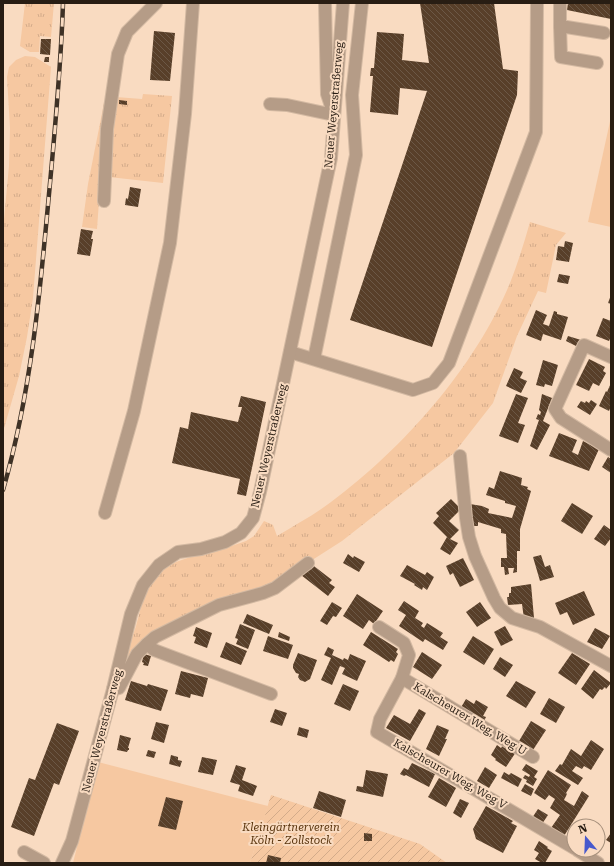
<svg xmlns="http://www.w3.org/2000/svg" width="614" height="866" font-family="'Roboto Serif',serif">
<defs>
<pattern id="grass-tufts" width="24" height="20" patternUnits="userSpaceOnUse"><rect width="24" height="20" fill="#f6c8a1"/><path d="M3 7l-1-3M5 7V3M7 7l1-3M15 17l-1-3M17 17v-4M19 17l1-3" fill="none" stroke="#d3ab8a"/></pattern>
<pattern id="garden-furrows" width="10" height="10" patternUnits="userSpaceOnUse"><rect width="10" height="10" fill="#f6c8a1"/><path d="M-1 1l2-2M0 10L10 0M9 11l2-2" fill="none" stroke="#d3ab8a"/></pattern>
<pattern id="building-back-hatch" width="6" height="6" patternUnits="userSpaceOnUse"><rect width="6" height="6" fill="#583f29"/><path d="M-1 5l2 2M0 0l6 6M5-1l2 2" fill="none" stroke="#6c5846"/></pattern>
</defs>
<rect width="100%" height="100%" fill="#f9dbc1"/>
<g fill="url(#grass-tufts)">
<polygon points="25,3 54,3 51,37 40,36 39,52 30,52 20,46"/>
<polygon points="25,56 35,57 51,67 33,298 27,337 19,376 3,432 3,230 9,166 10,128 7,77 9,67 16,60"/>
<polygon points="143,94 172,96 163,183 109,177 116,97 142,99"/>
<polygon points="104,103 106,104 97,229 82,227 88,184"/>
<path d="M530 222 566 233 556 245 546 293 538 291 517 336 493 403 454 453 342 541 270 587 163 627 126 668 123 665 136 626 144 596 158 573 176 562 196 555 217 551 246 541 254 536 264 521 273 525 277 536C295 525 314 515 331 502 403 449 476 366 510 283 518 263 524 243 530 222Z"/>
</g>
<polygon fill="url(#garden-furrows)" points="271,795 420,844 447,863 250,863"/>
<g fill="#f6c8a1">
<polygon points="611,117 611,227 588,222"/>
<polygon points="98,762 268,806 250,863 73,863"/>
</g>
<g fill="url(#building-back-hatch)">
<polygon points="420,3 494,3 503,69 518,71 517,95 432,347 350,320 427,91 400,88 398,115 370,112 373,76 370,76 371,68 374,68 377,32 404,34 402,60 429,63"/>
<polygon points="568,3 611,3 611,19 567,10"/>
<polygon points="154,31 175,33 170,81 150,80"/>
<polygon points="41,39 51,39 50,55 40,54"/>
<polygon points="45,57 49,57 49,62 44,62"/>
<polygon points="119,100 127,101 127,105 119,104"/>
<polygon points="130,187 141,189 138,207 125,205 126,198 128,199"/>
<polygon points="81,229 93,231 91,239 93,239 90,256 77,254"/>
<polygon points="565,241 573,243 569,262 556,260 558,246 564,247"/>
<polygon points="559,274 570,276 568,284 557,282"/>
<polygon points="611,295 611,304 608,303"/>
<polygon points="536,310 547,315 543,324 549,326 554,311 557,312 557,314 568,317 561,340 543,334 541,341 526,335"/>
<polygon points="603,318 611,321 611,337 609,341 596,336"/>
<polygon points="568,336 581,340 578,347 566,341"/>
<polygon points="589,359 605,367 603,371 606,373 599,386 593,383 589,391 576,385"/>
<polygon points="543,360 558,365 552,386 545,384 544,387 536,385"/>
<polygon points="514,368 523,372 520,378 527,381 521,393 506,386"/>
<polygon points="611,383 611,406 609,411 599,406 606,391 607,392"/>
<polygon points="516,394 528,398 518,423 525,425 518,443 499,436"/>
<polygon points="542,394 552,398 543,421 550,425 537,450 530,446 539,420 536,419 538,414 540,415 541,412 539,410"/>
<polygon points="241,396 266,402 246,496 237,494 240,479 172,463 180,427 188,429 191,412 238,422 242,407 238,407"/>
<polygon points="591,400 597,404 590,415 577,407 581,401 585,403 586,401 589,403"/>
<polygon points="559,433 577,440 572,452 578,455 583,441 599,449 589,471 549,456"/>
<polygon points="608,457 611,459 611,473 602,467"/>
<polygon points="500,471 522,478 521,485 528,487 527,489 531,491 520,529 520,551 517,551 517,572 513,573 514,568 508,568 509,574 505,575 504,567 501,567 501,558 507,558 506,534 501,533 501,529 478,522 478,526 471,526 470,504 482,506 489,509 488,513 512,518 516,506 505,503 505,501 486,495 489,487 494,489"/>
<polygon points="451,499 461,509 449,521 459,530 450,539 458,543 450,555 440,549 447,537 433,523 439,516 436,513"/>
<polygon points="572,503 593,516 582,534 561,521"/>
<polygon points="604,525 611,530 611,538 605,546 594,539"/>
<polygon points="348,554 353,558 354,556 365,562 359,572 343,563"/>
<polygon points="541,555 545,567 550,565 554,577 540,581 533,557"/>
<polygon points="463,558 474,580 460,587 453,573 450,575 446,566"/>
<polygon points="310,563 332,580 329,583 335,587 328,596 301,575"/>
<polygon points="407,565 425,575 427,572 434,577 427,590 423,587 422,590 414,585 415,584 400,576"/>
<polygon points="531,584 534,618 524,619 522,604 508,605 507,597 509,597 509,593 511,593 511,587"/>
<polygon points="584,591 595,615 573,625 567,612 560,615 555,603"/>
<polygon points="357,594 383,611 374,624 369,620 363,629 343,616"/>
<polygon points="404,601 419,611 415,618 423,623 421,626 424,628 427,623 443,633 440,637 448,642 443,650 425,639 423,642 399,626 406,615 398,610"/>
<polygon points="332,602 342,608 336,617 333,616 327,625 320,621"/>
<polygon points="480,602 491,618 477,627 466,612"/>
<polygon points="247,614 273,625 269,634 243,623"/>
<polygon points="240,624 255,630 248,649 236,644 238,639 235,638"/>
<polygon points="505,626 513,640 501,646 494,632"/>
<polygon points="196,627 212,633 207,648 194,643 196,637 193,636"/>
<polygon points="595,628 610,636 602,649 587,642"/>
<polygon points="279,632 290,637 289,641 278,637"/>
<polygon points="371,632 398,649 396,652 398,654 394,662 391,660 389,662 363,645"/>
<polygon points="268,636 293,645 288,659 263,651"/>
<polygon points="473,636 494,649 484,665 463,652"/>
<polygon points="226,642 247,651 241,665 220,657"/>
<polygon points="328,647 334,650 332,655 343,660 344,658 348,660 350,654 366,661 357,681 342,674 345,668 340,666 332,685 321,680 331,658 324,655"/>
<polygon points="422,652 442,665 432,679 413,667"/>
<polygon points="298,653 317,660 310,679 305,682 300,680 298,677 299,674 296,673 293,668 293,665"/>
<polygon points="572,653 590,664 576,685 558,673"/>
<polygon points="144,654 151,656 148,666 143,665 144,663 142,662"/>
<polygon points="500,657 513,665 505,677 493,669"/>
<polygon points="594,670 611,683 606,689 605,687 602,690 600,689 593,699 581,689"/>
<polygon points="181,671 208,678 203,697 191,694 190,698 175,694"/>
<polygon points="131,681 147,686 148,684 168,690 161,711 125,700"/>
<polygon points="516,681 536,692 526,708 506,696"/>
<polygon points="343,684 359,691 350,711 334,704"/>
<polygon points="549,698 565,707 556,723 540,714"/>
<polygon points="466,699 474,704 476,700 488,707 483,716 486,717 483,723 460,709"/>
<polygon points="275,709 287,713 282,726 270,722"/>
<polygon points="419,709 426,713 410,741 386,728 394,715 410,724"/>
<polygon points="531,721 546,730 533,750 519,741"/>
<polygon points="156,722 169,725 164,743 151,739"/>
<polygon points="57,723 79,731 59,785 54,783 34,836 11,827 29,778 35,780"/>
<polygon points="437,725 449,730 445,739 447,739 439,756 426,749"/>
<polygon points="299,727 309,730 307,738 297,735"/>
<polygon points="120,735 131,738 128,748 129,748 129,750 128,750 127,752 117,750"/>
<polygon points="591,740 604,749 591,770 584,766 582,769 576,766 572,771 583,778 578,785 555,771 560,764 562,765 571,749 581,756"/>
<polygon points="504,743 516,752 506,767 495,760 496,759 491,755 497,745 501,748"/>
<polygon points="148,750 156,752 154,758 146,756"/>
<polygon points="171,755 178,757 178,760 182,761 180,767 169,764"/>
<polygon points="202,757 217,760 213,775 198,772"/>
<polygon points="412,763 435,774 429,787 406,775 404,776 400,774 404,768 408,770"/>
<polygon points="526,764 538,771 534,777 537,779 533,786 526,782 527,780 523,778 525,775 529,777 530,775 522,770"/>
<polygon points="236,765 246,768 242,780 257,786 253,796 238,791 240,785 230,782"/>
<polygon points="485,767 497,775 489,788 477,781"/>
<polygon points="366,770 388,774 383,797 356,791 357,786 363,787"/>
<polygon points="548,770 571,785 566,793 567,794 564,800 574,806 582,791 589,796 564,836 551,828 560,815 550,808 555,799 549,795 545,800 534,793"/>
<polygon points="504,772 509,775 511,773 522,779 518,787 501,778"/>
<polygon points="439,778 456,788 446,807 428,797"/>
<polygon points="525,784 534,789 531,796 521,791"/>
<polygon points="319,791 346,800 341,817 313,808"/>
<polygon points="166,797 183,801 176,830 158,826"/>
<polygon points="460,799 469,803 461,818 453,813"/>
<polygon points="486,806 513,821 511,823 517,826 503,853 476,839 473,829"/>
<polygon points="538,809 548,815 542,824 532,818"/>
<polygon points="364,833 372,834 372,841 364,841"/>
<polygon points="611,833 611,843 606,840"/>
<polygon points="539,841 548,847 547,848 552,851 545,863 542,863 535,859 539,853 534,850"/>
<polygon points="268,855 281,858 280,863 266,863"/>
</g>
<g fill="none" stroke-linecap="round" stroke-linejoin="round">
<defs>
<g id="minor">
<polyline points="560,3 560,26 604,33"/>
<polyline points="560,26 561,57 597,63"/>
<polyline points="270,104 287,105 334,115 327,94 325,3"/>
<polyline points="104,201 107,129 118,54 127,32 156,3"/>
<polyline points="290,352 413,390 433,383 449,363 536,132 537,3"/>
<polyline points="611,357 584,345 555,409 561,418 611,450"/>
<polyline points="314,359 356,155 352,95 362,3"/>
<polyline points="460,456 466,518 469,537 475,556 494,598 500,608 512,618 540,627 611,666"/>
<polyline points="105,513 134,411 170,243 185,114 193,3"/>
<polyline points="379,627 404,643 409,655 402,678 380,719 377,732 574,848"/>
<polyline points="147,644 154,650 271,694"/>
<polyline points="402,678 533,757"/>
<polyline points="113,689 119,688 137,654 147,644 155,637 219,605 263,593 275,588 308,563"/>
<polyline points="577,850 598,863"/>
<polyline points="24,852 44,863"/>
<polyline points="62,863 72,841 113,689 131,614 143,585 159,565 178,552 201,549 225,542 241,533 253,518 260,492 331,158 343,3"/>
</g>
</defs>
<use href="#minor" stroke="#d3b9a2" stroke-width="14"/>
<use href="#minor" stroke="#b59c87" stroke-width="12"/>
<defs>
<path id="rail" d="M3 490C31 393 40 293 49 194 55 130 61 67 63 3"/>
</defs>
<use href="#rail" stroke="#3f3226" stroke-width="4.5"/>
<use href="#rail" stroke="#f9dbc1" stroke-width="3" stroke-dasharray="9" stroke-linecap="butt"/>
</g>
<g text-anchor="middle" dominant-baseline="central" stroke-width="4" stroke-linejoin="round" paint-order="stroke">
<g font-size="11" fill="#281d13" stroke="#f9dbc1">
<text transform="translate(334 105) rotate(-85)">Neuer Weyerstraßerweg</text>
<text transform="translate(269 446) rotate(-77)">Neuer Weyerstraßerweg</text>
<text transform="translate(470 719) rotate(31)">Kalscheurer Weg, Weg U</text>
<text transform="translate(102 731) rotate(-75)">Neuer Weyerstraßerweg</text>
<text transform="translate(450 774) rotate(30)">Kalscheurer Weg, Weg V</text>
</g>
<g font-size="11" font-style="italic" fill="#59340d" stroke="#f9dbc1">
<text x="291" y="827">Kleingärtnerverein<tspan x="291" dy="13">Köln - Zollstock</tspan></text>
</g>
</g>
<rect width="614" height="866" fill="none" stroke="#281d13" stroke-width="8"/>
<g transform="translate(586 838) rotate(341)"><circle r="19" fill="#f9dbc1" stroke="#a58f7b"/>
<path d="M0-3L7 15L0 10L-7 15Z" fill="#4759cd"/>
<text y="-6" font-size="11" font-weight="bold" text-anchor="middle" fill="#281d13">N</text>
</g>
</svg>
